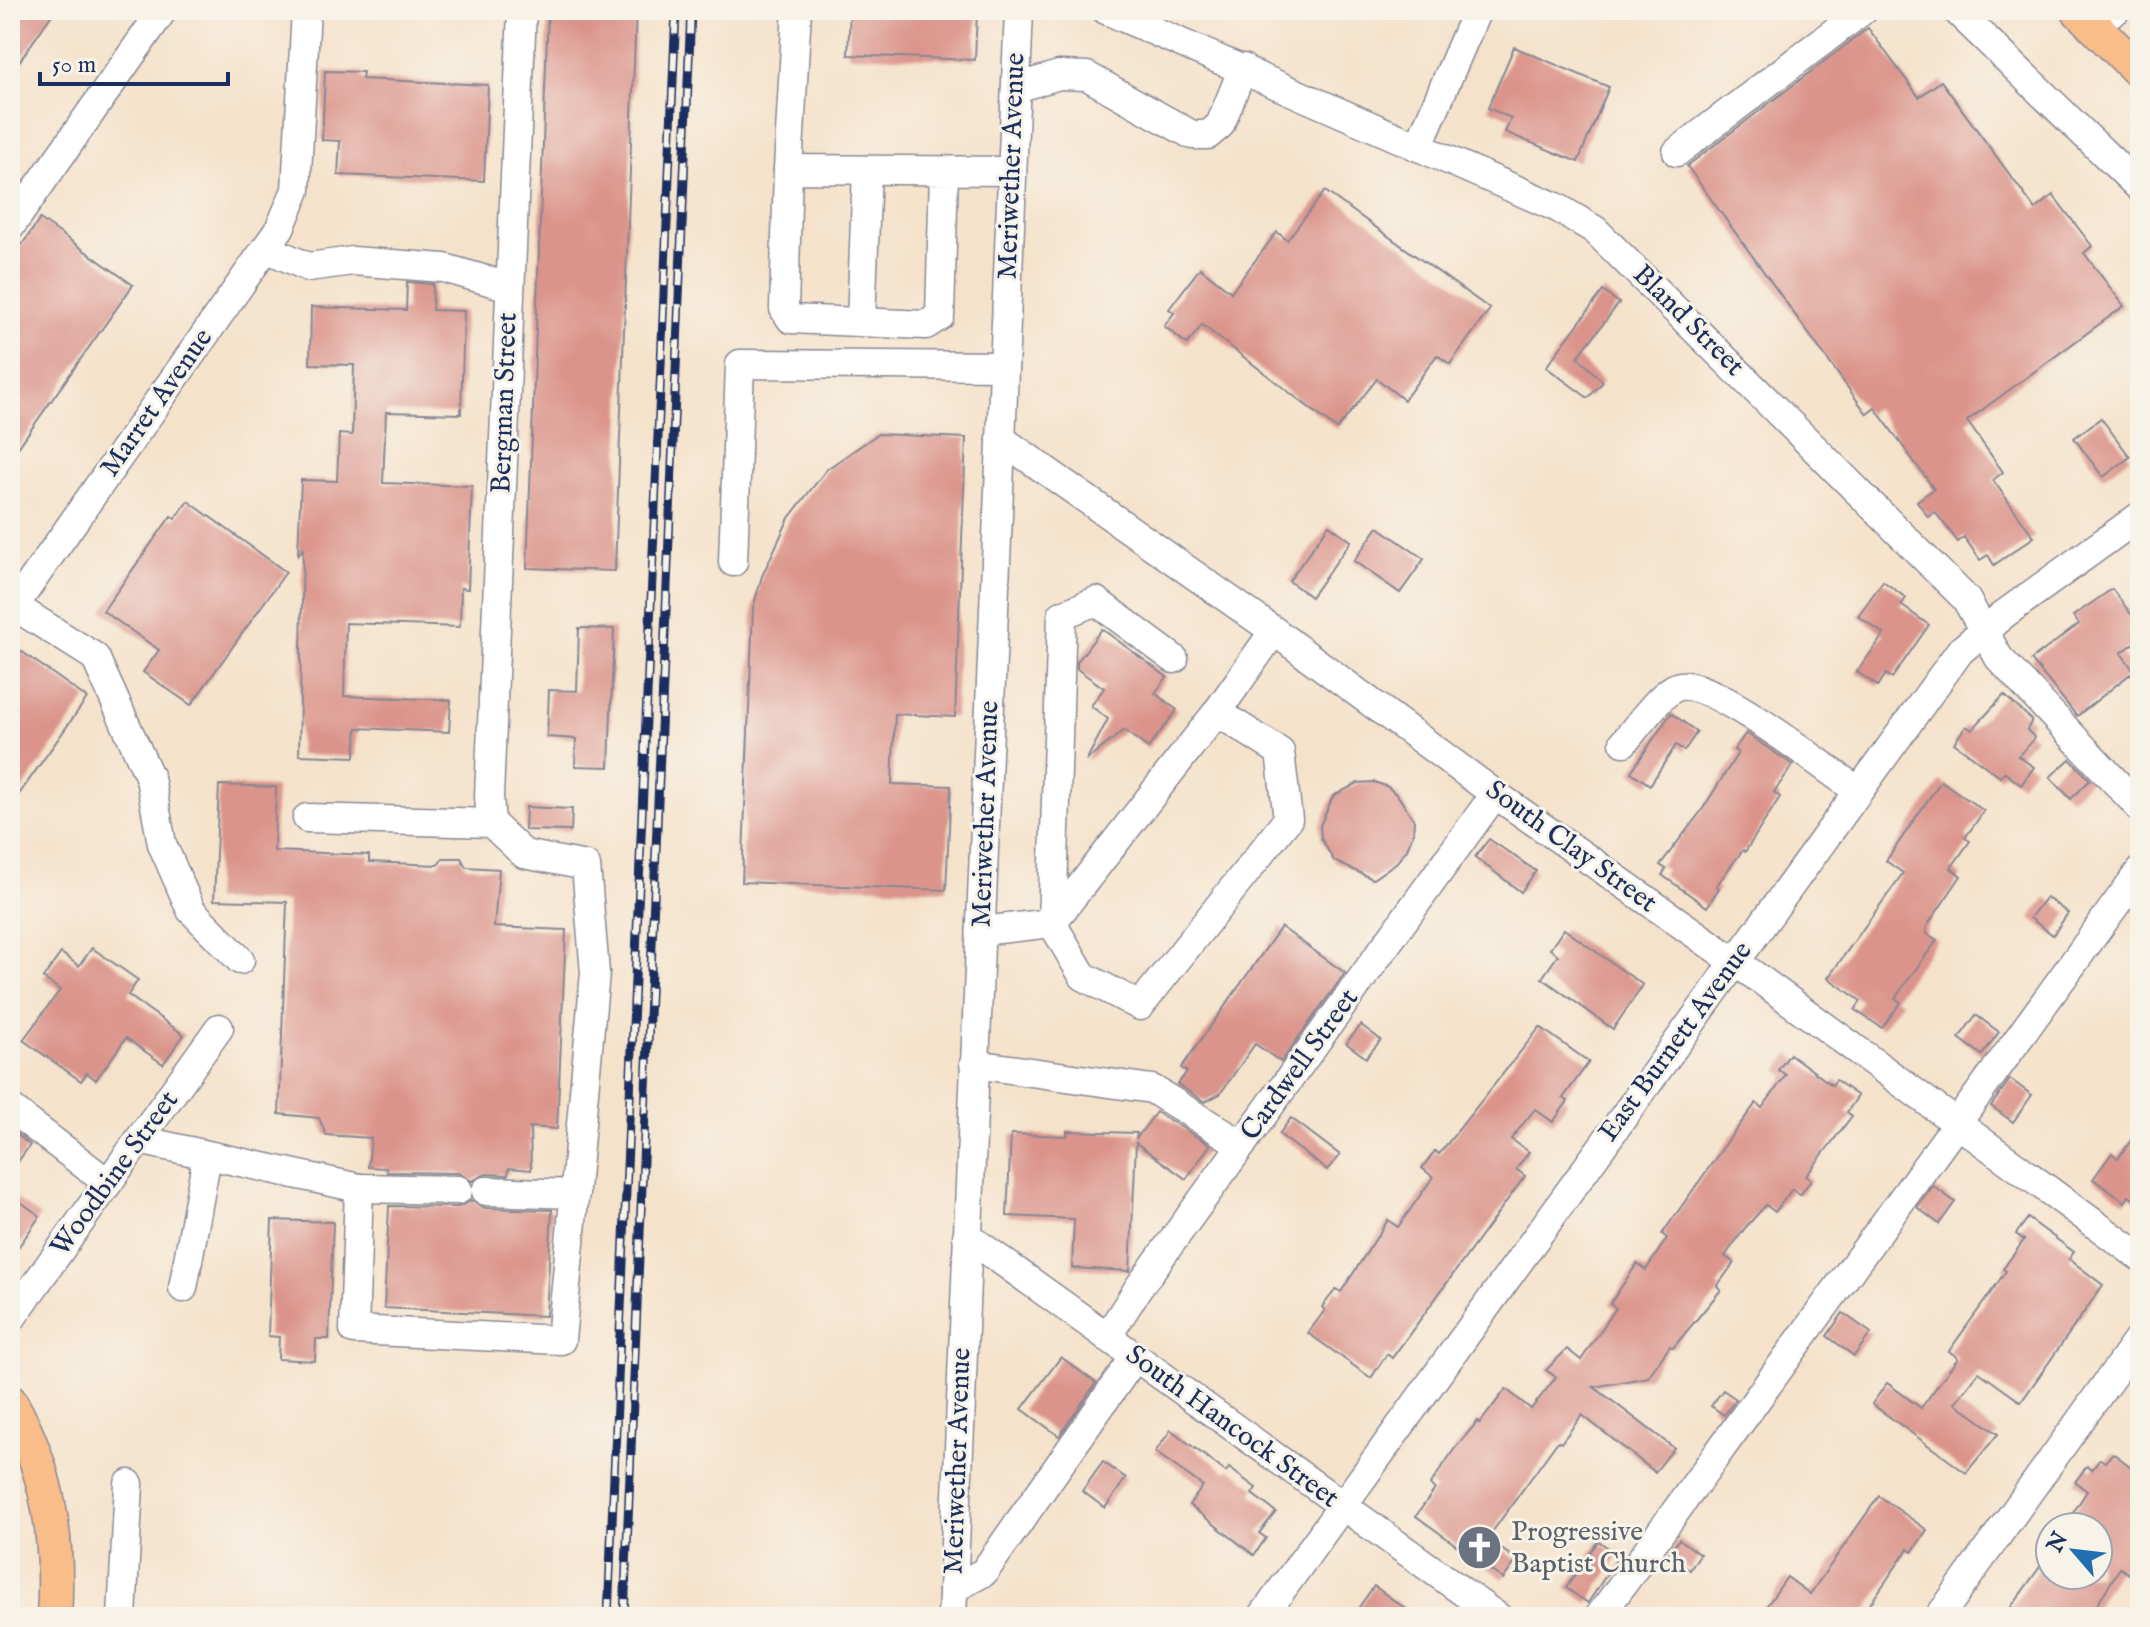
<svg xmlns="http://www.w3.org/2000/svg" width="2150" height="1627" font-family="'IM FELL English',serif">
<rect width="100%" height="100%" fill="#f7f3e8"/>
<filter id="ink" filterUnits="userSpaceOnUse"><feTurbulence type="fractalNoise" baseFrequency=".0125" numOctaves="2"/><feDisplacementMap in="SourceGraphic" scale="16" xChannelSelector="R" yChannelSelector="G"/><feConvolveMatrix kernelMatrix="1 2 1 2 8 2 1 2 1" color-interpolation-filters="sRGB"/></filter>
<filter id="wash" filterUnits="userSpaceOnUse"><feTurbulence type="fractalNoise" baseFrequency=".006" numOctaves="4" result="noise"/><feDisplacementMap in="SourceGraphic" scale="32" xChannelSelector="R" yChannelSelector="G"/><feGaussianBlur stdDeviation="1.8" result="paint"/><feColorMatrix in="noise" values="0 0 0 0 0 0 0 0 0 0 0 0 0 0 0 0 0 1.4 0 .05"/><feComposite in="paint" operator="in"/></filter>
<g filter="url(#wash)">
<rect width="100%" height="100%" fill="#f5e2ca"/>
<g id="blocks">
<g fill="#db948b">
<polygon points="10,10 55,10 10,75"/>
<polygon points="548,10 636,10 615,571 527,568"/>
<polygon points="850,10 977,10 975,60 848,55"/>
<polygon points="1868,28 1919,97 1941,81 2035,209 2053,195 2092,246 2084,253 2124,306 1967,421 2003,472 1993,480 2034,537 1994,565 1988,555 1980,560 1964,537 1958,542 1935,512 1928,517 1917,501 1934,489 1875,408 1867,414 1687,166"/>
<polygon points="1514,47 1609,87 1578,162 1505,132 1511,118 1488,108"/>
<polygon points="325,71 363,72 362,79 488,85 484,181 338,175 340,141 322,140"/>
<polygon points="1325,191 1490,309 1450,364 1437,355 1404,400 1377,379 1337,429 1202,325 1187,344 1164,326 1174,313 1169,309 1200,268 1231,292 1277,232 1287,240"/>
<polygon points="40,219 133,285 10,459 10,262"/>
<polygon points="407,282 433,284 432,310 464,311 461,414 386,412 383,483 472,486 468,589 461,588 460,627 346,623 344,696 451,700 449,732 357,728 355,757 299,755 303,548 298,555 301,480 337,481 339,434 352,435 354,365 310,364 311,307 406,310"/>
<polygon points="1603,291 1619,303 1578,357 1603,382 1588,398 1546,367"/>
<polygon points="2101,418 2130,457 2103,477 2074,438"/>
<polygon points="878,434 966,438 955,717 895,714 892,784 951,786 946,890 742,882 753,608 762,576 789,518 827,469"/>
<polygon points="188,501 286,572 191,705 143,672 159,650 103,611 171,516 175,519"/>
<polygon points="1329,525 1351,541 1311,597 1289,581"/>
<polygon points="1378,527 1424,559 1400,593 1354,561"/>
<polygon points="1883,581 1906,598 1901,605 1929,625 1892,678 1886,674 1878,686 1857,672 1884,634 1858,616"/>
<polygon points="2112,589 2131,614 2140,608 2140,639 2121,653 2134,671 2077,716 2031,660 2079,624 2073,616"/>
<polygon points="579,628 614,629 609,767 575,766 576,739 547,737 549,690 577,691"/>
<polygon points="1102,629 1167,677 1155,693 1177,710 1148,748 1124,730 1086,761 1108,719 1091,706 1104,688 1077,669 1077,662"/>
<polygon points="21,651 87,698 10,807 10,667"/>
<polygon points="2004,695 2032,720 2027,730 2035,738 2018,756 2034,767 2021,785 2004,772 2000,777 1954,743 1966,726 1972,730"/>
<polygon points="1671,713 1697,732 1684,751 1676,745 1650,785 1631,772"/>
<polygon points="1746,733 1793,765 1774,792 1780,797 1745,852 1743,850 1716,886 1719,888 1707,907 1662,875 1666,869 1660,865 1702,810 1738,753 1734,750"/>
<polygon points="2070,759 2090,780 2071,799 2050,777"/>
<polygon points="1941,781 1984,811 1965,838 1970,841 1951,868 1961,876 1927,926 1926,933 1937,940 1895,998 1901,1002 1882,1028 1855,1010 1861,1001 1828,978 1903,873 1886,861"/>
<polygon points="1374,782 1388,787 1398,796 1414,820 1413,834 1407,849 1397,862 1373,879 1334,861 1321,838 1320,826 1333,796 1358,783"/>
<polygon points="219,785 276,787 274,851 369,855 369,862 438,865 443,858 461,858 466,867 499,869 494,927 566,930 557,1129 530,1127 531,1170 509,1168 508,1175 486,1174 472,1181 458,1173 387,1172 386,1168 368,1167 371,1138 326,1135 319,1118 279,1114 287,902 214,900"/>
<polygon points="526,807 572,809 571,831 525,830"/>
<polygon points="1489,839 1536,871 1521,892 1475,857"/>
<polygon points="2046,897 2068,913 2053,935 2030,918"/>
<polygon points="1281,927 1345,973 1281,1062 1255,1044 1220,1094 1205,1102 1177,1084 1187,1072 1181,1068"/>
<polygon points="1564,929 1643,985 1613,1029 1542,978 1558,955 1550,949"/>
<polygon points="92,948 138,980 128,995 184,1035 163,1064 126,1038 96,1080 87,1073 81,1081 23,1040 60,990 43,978 61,953 79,966"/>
<polygon points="1976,1015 1999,1032 1982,1055 1959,1038"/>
<polygon points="1361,1025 1381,1040 1366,1058 1346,1043"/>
<polygon points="1540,1027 1589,1062 1563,1098 1568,1101 1553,1122 1535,1109 1511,1139 1529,1152 1516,1169 1525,1176 1392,1358 1387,1354 1371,1378 1308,1333 1325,1310 1322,1307 1336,1289 1341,1292 1388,1220 1398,1227 1433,1177 1422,1168 1435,1151 1439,1154"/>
<polygon points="1790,1054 1832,1085 1836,1080 1858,1096 1847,1112 1852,1116 1806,1176 1811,1180 1800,1195 1792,1189 1775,1212 1766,1205 1745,1228 1725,1256 1734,1263 1717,1286 1721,1290 1673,1348 1670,1346 1648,1377 1594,1387 1674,1448 1655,1472 1582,1415 1561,1443 1558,1441 1487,1539 1517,1560 1503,1579 1416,1516 1435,1489 1430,1485 1455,1448 1478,1421 1480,1423 1506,1389 1531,1409 1556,1377 1546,1370 1567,1349 1581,1360 1616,1308 1610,1304 1626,1280 1637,1264 1646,1270 1667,1238 1662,1234 1727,1142 1756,1103 1762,1108 1786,1075 1778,1070"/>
<polygon points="2010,1079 2032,1095 2013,1122 1991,1106"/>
<polygon points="1156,1112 1210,1145 1186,1179 1136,1143 1130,1271 1072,1268 1074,1219 1007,1216 1011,1134 1067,1136 1067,1131 1137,1133 1136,1139"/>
<polygon points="1291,1118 1340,1155 1327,1170 1279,1134"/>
<polygon points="2140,1128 2140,1204 2129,1196 2125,1202 2093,1179 2112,1153 2118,1158"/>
<polygon points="10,1129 30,1145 10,1173"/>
<polygon points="1933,1186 1955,1202 1939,1224 1917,1207"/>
<polygon points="10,1194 40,1216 10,1259"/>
<polygon points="472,1200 485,1208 552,1210 546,1316 384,1308 389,1206 458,1207"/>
<polygon points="2028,1218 2074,1252 2069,1259 2103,1285 2021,1402 1979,1372 1955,1403 1998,1434 1966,1473 1872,1404 1887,1383 1921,1408 1958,1358 1949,1351 2006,1271 2003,1269 2024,1240 2016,1234"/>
<polygon points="272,1220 333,1222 329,1339 316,1339 315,1361 278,1359 279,1337 268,1336"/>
<polygon points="1843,1313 1871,1333 1854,1356 1827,1336"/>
<polygon points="1061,1357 1096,1383 1059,1436 1022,1409"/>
<polygon points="1723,1390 1736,1399 1724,1415 1711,1406"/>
<polygon points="1171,1430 1226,1472 1229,1468 1256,1488 1252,1494 1276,1512 1259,1533 1266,1538 1254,1555 1189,1505 1203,1486 1155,1452"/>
<polygon points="2113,1453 2140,1474 2140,1564 2132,1576 2120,1568 2089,1617 2024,1617 2011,1607 2050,1553 2050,1575 2098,1575 2098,1527 2064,1527 2087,1491 2075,1482 2087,1466 2092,1470 2100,1459 2105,1462"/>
<polygon points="1103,1462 1126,1478 1105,1508 1082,1491"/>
<polygon points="1879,1496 1927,1530 1912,1552 1908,1549 1861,1617 1759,1617 1787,1577 1810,1594"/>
<polygon points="1679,1539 1700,1554 1690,1570 1668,1555"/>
<polygon points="1598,1541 1619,1555 1588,1603 1566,1588"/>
<polygon points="1374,1586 1417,1617 1352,1617"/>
</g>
</g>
</g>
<g filter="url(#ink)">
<use href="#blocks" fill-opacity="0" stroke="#888894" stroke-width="2"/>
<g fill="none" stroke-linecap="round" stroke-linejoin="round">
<defs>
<g id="minor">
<polyline points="1106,10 1558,208 1595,230 1966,599 1999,658 2140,808"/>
<polyline points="1956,10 2140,188"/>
<polyline points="2090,21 2116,10"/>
<polyline points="1016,88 1059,75 1087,76 1192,135 1208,135 1220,125 1243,68"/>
<polyline points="1418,147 1477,10"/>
<polyline points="1677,152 1863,10"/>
<polyline points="788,169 797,10"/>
<polyline points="944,171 940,316 926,325 791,319 784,309 788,169 1012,171"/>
<polyline points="10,227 163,10"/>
<polyline points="266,248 308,267 353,261 444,268 510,287"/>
<polyline points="861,322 867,170"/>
<polyline points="1001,439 1274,631 1495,794 1761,980 2140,1257"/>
<polyline points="733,562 740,364 1004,366"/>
<polyline points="14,606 95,657 150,778 162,844 191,910 240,960"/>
<polyline points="10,612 280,228 296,190 306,10"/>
<polyline points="1174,659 1096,601 1062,615 1052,923 1083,976 1140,1006 1288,819 1280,752 1217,712"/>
<path d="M1624 742C1636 729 1663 689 1680 686 1714 680 1826 769 1858 791"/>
<polyline points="491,823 489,796 522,10"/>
<polyline points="981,931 1052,923 1217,712 1274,631"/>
<polyline points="974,1064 1152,1089 1242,1145"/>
<polyline points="10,1108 108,1183"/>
<polyline points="139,1140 359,1188 354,1330 561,1340 595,973 586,866 524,854 491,823 307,818"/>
<polyline points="359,1188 458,1190"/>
<polyline points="486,1191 575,1194"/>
<polyline points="967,1236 1498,1617"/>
<polyline points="183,1288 207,1156"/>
<polyline points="10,1320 219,1028"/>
<polyline points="1107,1337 1139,1287 1495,794"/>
<polyline points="953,1589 984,1572 1135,1357"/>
<polyline points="122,1617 129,1484"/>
<polyline points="952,1617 1019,10"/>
<polyline points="1262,1617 1960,651 2003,615 2140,516"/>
<polyline points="1599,1617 2140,871"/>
<polyline points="1939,1617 2140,1337"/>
</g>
<g id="major">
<polyline points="2078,10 2140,72"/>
<path d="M10 1402C49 1470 59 1540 54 1617"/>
</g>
</defs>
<use href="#minor" stroke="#888894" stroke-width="31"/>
<use href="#major" stroke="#888894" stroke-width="37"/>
<use href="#minor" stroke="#fff" stroke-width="28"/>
<use href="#major" stroke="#f8bd89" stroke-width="34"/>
<defs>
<g id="rail">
<polyline points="608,1617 676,10"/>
<polyline points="624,1617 691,10"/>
</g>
</defs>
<use href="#rail" stroke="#1b2f5e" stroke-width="9"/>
<use href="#rail" stroke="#f7f3e8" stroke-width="6" stroke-dasharray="18" stroke-linecap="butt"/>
</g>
</g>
<defs>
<symbol id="church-disc" viewBox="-11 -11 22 22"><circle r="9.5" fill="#6b7280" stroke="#f7f3e8"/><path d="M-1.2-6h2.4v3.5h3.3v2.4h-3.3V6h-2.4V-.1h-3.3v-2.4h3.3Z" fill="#fff"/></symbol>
</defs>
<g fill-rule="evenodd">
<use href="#church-disc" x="1454" y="1522" width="51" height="51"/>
</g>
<g text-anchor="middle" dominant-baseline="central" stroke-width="6" stroke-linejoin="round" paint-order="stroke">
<g font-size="28" fill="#1b2f5e" stroke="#f7f3e8">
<text transform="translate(1012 166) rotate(-88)">Meriwether Avenue</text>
<text transform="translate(1688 321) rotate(45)">Bland Street</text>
<text transform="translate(157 403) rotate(-55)">Marret Avenue</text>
<text transform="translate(505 403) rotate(-88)">Bergman Street</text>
<text transform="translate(986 814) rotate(-88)">Meriwether Avenue</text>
<text transform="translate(1571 847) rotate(36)">South Clay Street</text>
<text transform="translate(1676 1042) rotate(-54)">East Burnett Avenue</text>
<text transform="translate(1300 1065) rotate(-54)">Cardwell Street</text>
<text transform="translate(115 1174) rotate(-54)">Woodbine Street</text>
<text transform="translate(1232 1427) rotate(36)">South Hancock Street</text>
<text transform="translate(958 1461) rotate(-88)">Meriwether Avenue</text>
</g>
<g font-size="28" fill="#5b616d" stroke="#f7f3e8" text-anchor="start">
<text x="1511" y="1532">Progressive<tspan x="1511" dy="32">Baptist Church</tspan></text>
</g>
</g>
<rect width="2150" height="1627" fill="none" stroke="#f7f3e8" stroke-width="40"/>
<g transform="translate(2074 1551) rotate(298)"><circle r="38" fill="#f7f3e8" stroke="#9fa5b1" stroke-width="2"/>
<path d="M0-6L14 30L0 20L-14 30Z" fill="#1f6fb2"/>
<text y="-12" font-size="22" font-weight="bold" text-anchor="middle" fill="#1b2f5e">N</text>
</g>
<path d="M40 72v12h188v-12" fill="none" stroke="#1b2f5e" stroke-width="4"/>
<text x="52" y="72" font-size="24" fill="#1b2f5e" stroke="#f7f3e8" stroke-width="6" paint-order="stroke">50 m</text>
</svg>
